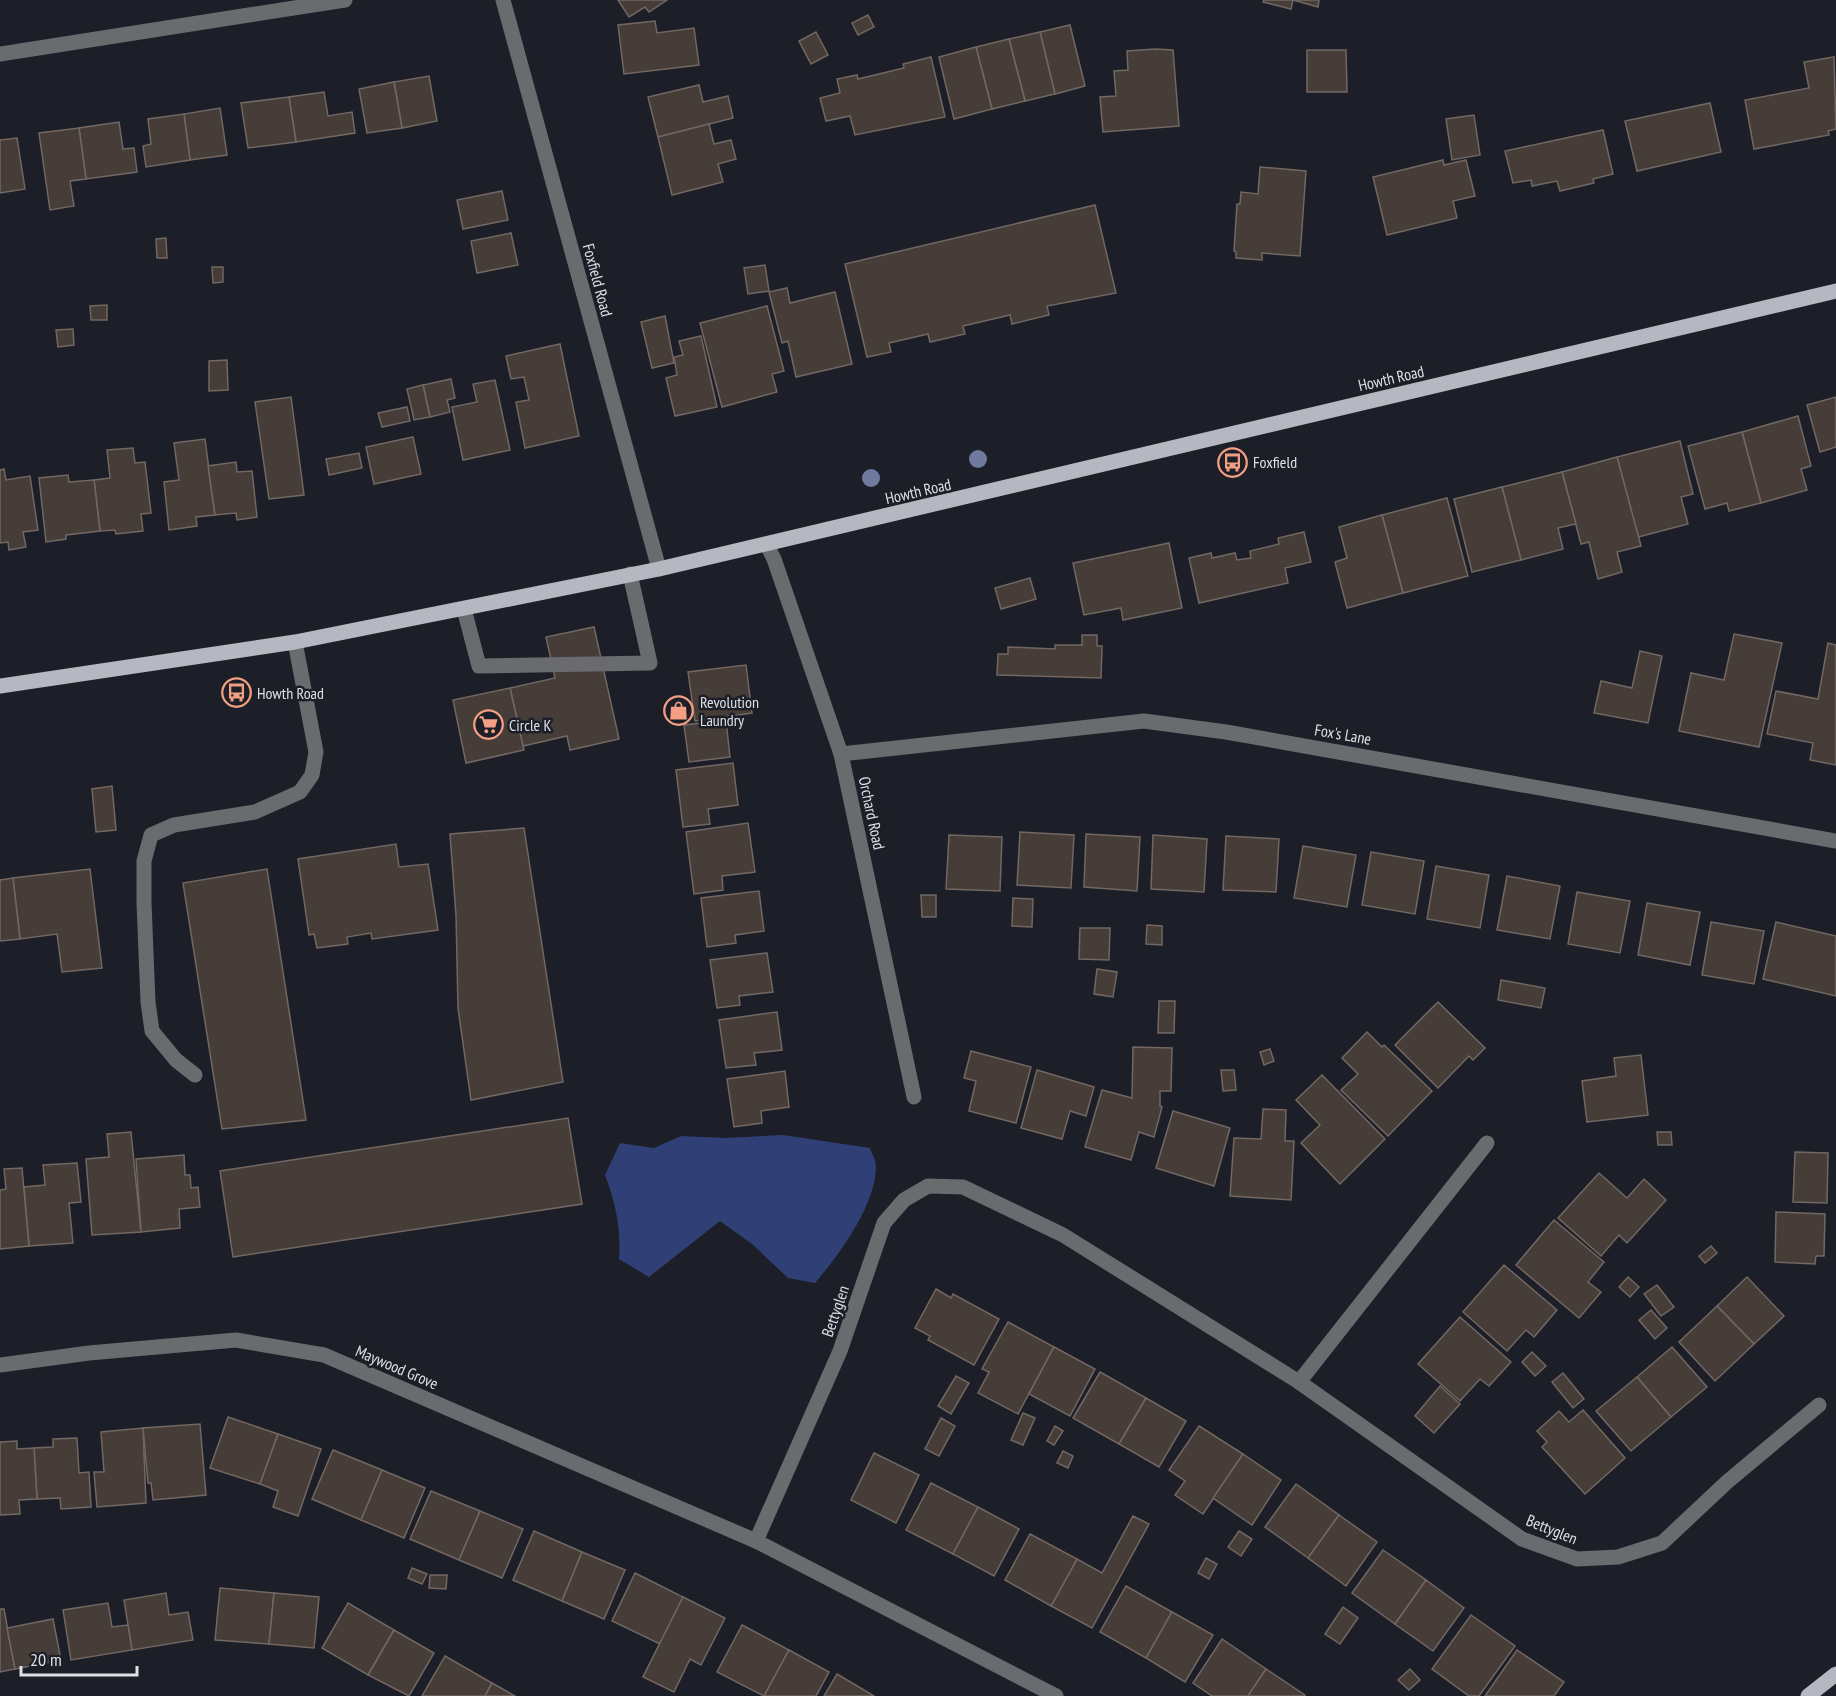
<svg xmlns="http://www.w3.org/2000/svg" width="1836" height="1696" font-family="'PT Sans Narrow',sans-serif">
<rect width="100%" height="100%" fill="#1c1f27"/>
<path fill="#304076" d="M783 1135 870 1148C872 1154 876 1160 876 1166 876 1205 839 1255 815 1283L788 1278 752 1244 720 1221 649 1277 619 1259C621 1228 616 1204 605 1175L620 1143 654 1148 681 1136 726 1138Z"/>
<g fill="#463c38" stroke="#726763" stroke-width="1.5">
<polygon points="618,0 667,0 649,12 645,7 629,17"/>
<polygon points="1264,0 1319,0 1318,7 1293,0 1291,9 1263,2"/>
<polygon points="868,15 874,27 858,35 852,23"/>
<polygon points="655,21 657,33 694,28 699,65 624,74 618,25"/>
<polygon points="1070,25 1085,86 1055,94 1040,32"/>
<polygon points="816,32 828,55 811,64 799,41"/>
<polygon points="1040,32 1055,94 1025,101 1009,39"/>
<polygon points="1009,39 1025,101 992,109 976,47"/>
<polygon points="976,47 992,109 954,119 939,57"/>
<polygon points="1155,49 1173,50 1179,126 1103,132 1100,97 1116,96 1114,71 1128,70 1127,51"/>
<polygon points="1307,50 1346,50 1347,92 1307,92"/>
<polygon points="931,57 945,117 855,135 850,116 826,121 820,98 840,93 837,79 857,75 858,79 904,68 903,64"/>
<polygon points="1834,57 1836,129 1828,131 1829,135 1754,149 1745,100 1809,88 1804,62"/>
<polygon points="429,76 437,121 402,128 394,82"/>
<polygon points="394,82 402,128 367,133 359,89"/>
<polygon points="699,85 703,102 728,96 733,118 658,137 648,97"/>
<polygon points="324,92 328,116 352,112 355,133 296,142 289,97"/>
<polygon points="289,97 296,142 248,148 241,103"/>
<polygon points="1710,103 1721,152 1637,171 1625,121"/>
<polygon points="220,108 227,155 190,160 184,114"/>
<polygon points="184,114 190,160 146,167 143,146 151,144 148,119"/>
<polygon points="1474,115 1480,155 1452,160 1446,119"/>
<polygon points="119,122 123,149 134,148 137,172 86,179 79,128"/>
<polygon points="709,124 714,144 731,140 736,159 718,164 723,182 672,195 658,137"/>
<polygon points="79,128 86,179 70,181 74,206 50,210 39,133"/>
<polygon points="1603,130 1613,174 1593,179 1594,183 1560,191 1557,181 1532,186 1531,180 1513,183 1505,151"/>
<polygon points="17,138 25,189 0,193 0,140"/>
<polygon points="1443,160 1444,165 1466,160 1475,196 1453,201 1457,218 1387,235 1373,177"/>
<polygon points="1260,167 1306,171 1300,256 1262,253 1262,260 1236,258 1236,252 1234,251 1237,204 1240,204 1241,192 1258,194"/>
<polygon points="502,191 508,220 463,229 457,200"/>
<polygon points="1095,205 1116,293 1047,306 1049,315 1012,324 1010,315 963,326 965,334 930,342 928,334 889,343 891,352 867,357 845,264"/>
<polygon points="511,233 518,265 477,273 471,241"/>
<polygon points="166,238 167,258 157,258 156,239"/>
<polygon points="765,265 769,291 748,294 744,268"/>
<polygon points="212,267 223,267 223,282 213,283"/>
<polygon points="787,288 790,303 835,292 852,364 796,377 788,341 782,343 769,292"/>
<polygon points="107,305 107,320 91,320 90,306"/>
<polygon points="767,306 784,371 772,374 777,392 722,407 700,323"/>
<polygon points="665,316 674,363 652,368 641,322"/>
<polygon points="73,329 74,345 58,347 56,330"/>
<polygon points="701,336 717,407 675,416 666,378 677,375 674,357 683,355 679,341"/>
<polygon points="560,344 579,436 525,448 516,402 529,400 524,377 511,379 506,356"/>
<polygon points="227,360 228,390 209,391 209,361"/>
<polygon points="451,379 455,398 447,400 450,412 430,417 423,385"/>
<polygon points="495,380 510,450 463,460 452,407 477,402 473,384"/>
<polygon points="423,385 430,417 414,420 407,389"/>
<polygon points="291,397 304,495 269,499 255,402"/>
<polygon points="1836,397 1836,447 1820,452 1807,405"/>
<polygon points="407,407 410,421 382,427 378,413"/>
<polygon points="1798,416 1811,466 1801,469 1807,490 1761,503 1742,432"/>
<polygon points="1742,432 1761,503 1729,511 1727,503 1705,509 1688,446"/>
<polygon points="413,437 421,474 374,484 366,447"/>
<polygon points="205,439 215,515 196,517 197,526 169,530 164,482 179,480 174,443"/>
<polygon points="1680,441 1693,494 1681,497 1688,524 1638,537 1617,457"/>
<polygon points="133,448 135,463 145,462 151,513 141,514 143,531 116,534 115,530 100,531 94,480 110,478 107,450"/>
<polygon points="359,453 362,468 329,475 326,459"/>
<polygon points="1617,457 1641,546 1617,552 1622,572 1598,579 1589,542 1581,544 1562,472"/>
<polygon points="236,462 237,472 252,471 257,517 237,520 236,513 215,515 208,466"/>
<polygon points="4,469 6,480 30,476 38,530 23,532 26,547 9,550 8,542 0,543 0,470"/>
<polygon points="1562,472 1576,524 1558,528 1563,549 1521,560 1502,487"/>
<polygon points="68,475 69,482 94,480 100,531 66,535 66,539 46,542 39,478"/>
<polygon points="1502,487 1521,560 1472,572 1454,499"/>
<polygon points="1447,498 1468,576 1403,593 1382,515"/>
<polygon points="1382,515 1403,593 1347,608 1335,562 1347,558 1339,527"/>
<polygon points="1304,532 1311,562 1285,568 1288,583 1199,603 1189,558 1211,553 1212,558 1235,553 1237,560 1251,558 1250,551 1279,544 1278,538"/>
<polygon points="1169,543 1182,608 1123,620 1121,608 1084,615 1073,563"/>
<polygon points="1030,578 1036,599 1001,609 995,588"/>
<polygon points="594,627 619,739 570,750 567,736 523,746 510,688 555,678 546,637"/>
<polygon points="1734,634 1782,643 1759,747 1679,731 1691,673 1724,680"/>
<polygon points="1082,635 1097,635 1097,646 1102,646 1101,678 997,675 998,654 1008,654 1008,647 1055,649 1055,645 1082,645"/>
<polygon points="1828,643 1836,645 1836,765 1810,760 1813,743 1767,734 1776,691 1818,699"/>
<polygon points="1640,651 1662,656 1648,723 1594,713 1601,681 1632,688"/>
<polygon points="746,665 752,713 695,721 688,672"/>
<polygon points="510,688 524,750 466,763 453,700"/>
<polygon points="726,720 730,757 689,762 684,725"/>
<polygon points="733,763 738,805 708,809 710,824 683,827 676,770"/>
<polygon points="112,786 116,830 96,832 92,789"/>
<polygon points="748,823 755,872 722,876 723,890 694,894 686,832"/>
<polygon points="524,828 563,1082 471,1100 458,1008 456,915 450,834"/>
<polygon points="1020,832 1074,835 1071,888 1017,885"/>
<polygon points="1086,834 1140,837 1137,891 1084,887"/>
<polygon points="949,835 1002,837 1000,891 946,889"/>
<polygon points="1153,835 1207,839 1204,892 1151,889"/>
<polygon points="1226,836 1279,839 1276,892 1223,890"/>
<polygon points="396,844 399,867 428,864 438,930 372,939 371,933 347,937 348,944 317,948 314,934 309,935 298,859"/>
<polygon points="1303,846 1356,855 1347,907 1294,898"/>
<polygon points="1371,852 1424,861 1415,914 1362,905"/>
<polygon points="1436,866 1489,875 1480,928 1427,919"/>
<polygon points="90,869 102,968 62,972 57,934 20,939 13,878"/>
<polygon points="267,869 306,1120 222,1129 183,883"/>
<polygon points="1507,876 1560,886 1550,939 1497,930"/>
<polygon points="13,878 20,939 0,941 0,880"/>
<polygon points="759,891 764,931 735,935 736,943 707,947 701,898"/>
<polygon points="1577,892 1630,901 1620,953 1568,944"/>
<polygon points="921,895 936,895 936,917 922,917"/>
<polygon points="1013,898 1033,899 1032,927 1012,926"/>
<polygon points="1647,903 1700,912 1690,965 1638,955"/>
<polygon points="1711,922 1764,931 1754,984 1702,975"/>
<polygon points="1776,922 1836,936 1836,996 1763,979"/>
<polygon points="1147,925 1162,926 1162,945 1146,944"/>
<polygon points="1080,928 1110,928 1109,960 1079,959"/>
<polygon points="767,953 773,992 739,996 740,1005 717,1008 710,960"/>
<polygon points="1097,969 1117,972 1113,997 1094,994"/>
<polygon points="1501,980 1545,988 1541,1008 1498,1000"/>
<polygon points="1159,1001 1175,1001 1174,1033 1158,1033"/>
<polygon points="1438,1002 1485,1048 1473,1060 1469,1056 1438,1088 1395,1045"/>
<polygon points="777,1012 782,1050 754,1053 756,1065 726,1068 719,1020"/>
<polygon points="1367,1032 1382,1047 1384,1045 1432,1091 1388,1136 1341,1090 1358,1074 1342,1058"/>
<polygon points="1133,1047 1172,1048 1171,1091 1160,1091 1160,1106 1162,1107 1154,1137 1139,1132 1131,1160 1085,1147 1102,1090 1132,1098"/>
<polygon points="1270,1049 1274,1061 1264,1065 1260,1052"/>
<polygon points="971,1051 1031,1067 1016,1123 969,1111 976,1081 964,1078"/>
<polygon points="1641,1055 1648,1115 1587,1122 1582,1081 1616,1076 1614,1058"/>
<polygon points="1037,1070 1094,1087 1086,1116 1070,1111 1062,1139 1021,1128"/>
<polygon points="1221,1070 1234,1070 1236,1090 1223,1091"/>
<polygon points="785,1071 789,1107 761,1111 762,1123 734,1127 727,1079"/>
<polygon points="1322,1075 1385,1139 1340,1184 1301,1143 1320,1125 1296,1100"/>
<polygon points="1263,1109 1286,1110 1285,1141 1294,1141 1291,1200 1230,1196 1234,1138 1261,1139"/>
<polygon points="1173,1111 1230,1128 1214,1186 1156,1168"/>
<polygon points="568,1118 582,1204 233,1257 220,1171"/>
<polygon points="131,1132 141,1232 92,1235 86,1159 109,1157 107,1134"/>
<polygon points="1657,1132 1671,1132 1672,1145 1658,1145"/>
<polygon points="1795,1152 1828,1153 1827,1203 1793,1202"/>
<polygon points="184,1155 185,1175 190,1175 191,1188 198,1187 200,1207 179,1209 180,1228 141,1232 136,1159"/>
<polygon points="77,1163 81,1202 69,1203 73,1243 29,1246 24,1187 45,1185 43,1165"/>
<polygon points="22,1168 29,1246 0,1249 0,1190 6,1189 4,1169"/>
<polygon points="1599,1173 1627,1198 1644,1179 1666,1200 1627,1243 1619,1235 1601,1256 1558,1218"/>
<polygon points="1776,1212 1825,1214 1824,1256 1816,1256 1815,1264 1775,1262"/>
<polygon points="1554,1220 1604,1262 1588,1282 1601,1292 1579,1318 1516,1265"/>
<polygon points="1711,1246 1717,1253 1705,1263 1699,1256"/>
<polygon points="1504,1265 1557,1310 1534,1337 1526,1330 1507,1351 1463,1312"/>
<polygon points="1628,1277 1639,1287 1630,1297 1619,1287"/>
<polygon points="1747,1277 1784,1316 1754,1344 1717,1306"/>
<polygon points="1657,1285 1674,1307 1661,1316 1644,1294"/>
<polygon points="936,1289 951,1298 953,1294 999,1319 974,1365 928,1340 930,1336 915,1328"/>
<polygon points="1717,1306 1754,1344 1715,1381 1679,1342"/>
<polygon points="1651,1310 1667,1328 1655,1339 1639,1320"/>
<polygon points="1460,1317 1511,1362 1489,1386 1480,1379 1460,1401 1418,1364"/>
<polygon points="1008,1322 1054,1347 1018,1414 978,1393 989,1372 982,1369"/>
<polygon points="1054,1347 1095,1369 1070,1416 1029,1394"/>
<polygon points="1672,1347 1707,1387 1671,1417 1637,1377"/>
<polygon points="1532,1352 1546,1366 1535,1376 1522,1362"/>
<polygon points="1100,1372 1146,1398 1119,1444 1073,1418"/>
<polygon points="1563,1373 1584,1399 1573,1408 1552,1382"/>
<polygon points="956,1376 969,1383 951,1414 938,1406"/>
<polygon points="1637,1377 1671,1417 1631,1451 1596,1411"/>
<polygon points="1440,1386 1460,1404 1434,1433 1415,1416"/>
<polygon points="1146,1398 1186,1421 1159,1467 1119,1444"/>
<polygon points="1583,1410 1625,1458 1585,1494 1542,1447 1547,1442 1537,1431 1559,1411 1569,1422"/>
<polygon points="1023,1413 1035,1418 1023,1445 1011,1440"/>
<polygon points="228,1417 278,1434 260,1484 210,1468"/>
<polygon points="941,1418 955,1426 939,1456 925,1449"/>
<polygon points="200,1424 206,1495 153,1500 151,1483 148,1483 143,1428"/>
<polygon points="1055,1426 1063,1431 1054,1445 1047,1441"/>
<polygon points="1199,1426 1243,1454 1203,1514 1175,1495 1185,1481 1169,1470"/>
<polygon points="143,1428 146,1503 97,1507 94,1472 104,1472 101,1432"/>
<polygon points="278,1434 321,1449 298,1516 273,1507 278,1491 260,1484"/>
<polygon points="77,1438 79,1473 89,1472 91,1507 61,1509 60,1498 37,1499 34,1448 53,1447 53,1439"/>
<polygon points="17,1441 17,1449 34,1448 37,1499 19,1500 20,1514 0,1515 0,1442"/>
<polygon points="333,1450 382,1470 361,1520 312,1499"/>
<polygon points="1063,1451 1073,1456 1068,1468 1057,1463"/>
<polygon points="874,1453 919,1475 896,1523 851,1500"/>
<polygon points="1243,1454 1281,1480 1252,1525 1213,1498"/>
<polygon points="382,1470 425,1488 404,1538 361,1520"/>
<polygon points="931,1483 978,1507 953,1554 906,1530"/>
<polygon points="1296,1484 1339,1515 1308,1558 1265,1527"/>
<polygon points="431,1491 480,1511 459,1560 410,1539"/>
<polygon points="978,1507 1019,1529 994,1576 953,1554"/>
<polygon points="480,1511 523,1529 502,1578 459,1560"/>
<polygon points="1339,1515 1377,1542 1346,1586 1308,1558"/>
<polygon points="1133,1516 1149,1524 1092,1628 1051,1606 1077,1559 1102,1573"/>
<polygon points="534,1531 582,1552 562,1601 513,1580"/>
<polygon points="1239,1531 1252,1539 1241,1556 1228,1547"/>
<polygon points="1030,1534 1077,1559 1051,1606 1005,1580"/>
<polygon points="1383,1550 1426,1580 1395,1624 1352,1593"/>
<polygon points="582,1552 625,1570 604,1619 562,1601"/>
<polygon points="1206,1558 1217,1564 1209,1579 1198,1573"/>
<polygon points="412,1568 427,1574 422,1584 408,1578"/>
<polygon points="635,1573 683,1597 660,1644 612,1621"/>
<polygon points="430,1575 447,1575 446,1589 429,1588"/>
<polygon points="1426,1580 1464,1608 1433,1651 1395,1624"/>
<polygon points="1126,1586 1172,1612 1146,1658 1100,1632"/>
<polygon points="220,1588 274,1593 269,1644 215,1640"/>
<polygon points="166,1593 169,1615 188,1612 193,1640 132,1650 124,1600"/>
<polygon points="274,1593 319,1597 314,1648 269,1644"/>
<polygon points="683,1597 725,1618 701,1665 690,1659 674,1692 643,1677"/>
<polygon points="108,1603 112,1627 128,1625 132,1650 71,1660 63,1610"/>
<polygon points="348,1603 394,1630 368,1675 322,1648"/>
<polygon points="1343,1607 1358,1618 1340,1644 1325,1634"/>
<polygon points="0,1609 4,1609 15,1669 0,1672"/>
<polygon points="1172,1612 1213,1635 1185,1682 1146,1658"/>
<polygon points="1471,1615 1515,1646 1479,1696 1469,1696 1432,1669"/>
<polygon points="53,1619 61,1660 15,1669 7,1628"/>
<polygon points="742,1625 789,1650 764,1696 717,1672"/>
<polygon points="394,1630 434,1653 409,1696 368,1675"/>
<polygon points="1222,1639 1266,1669 1248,1696 1212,1696 1193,1683"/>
<polygon points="789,1650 829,1672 816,1696 764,1696"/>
<polygon points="1517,1650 1564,1682 1554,1696 1485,1696"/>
<polygon points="445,1656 492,1683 485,1696 422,1696"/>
<polygon points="1266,1669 1305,1695 1304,1696 1248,1696"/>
<polygon points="1410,1669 1420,1680 1409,1690 1398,1680"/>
<polygon points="837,1674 874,1696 824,1696"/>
<polygon points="492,1683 515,1696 485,1696"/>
</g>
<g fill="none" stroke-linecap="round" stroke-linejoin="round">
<g stroke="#696b6f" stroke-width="15">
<polyline points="503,0 659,569"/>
<polyline points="0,54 345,0"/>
<polyline points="767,545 774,559 841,754 914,1097"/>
<polyline points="464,609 479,666 650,663 630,574"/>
<polyline points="841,754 1144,721 1226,732 1836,841"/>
<polyline points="195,1075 176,1060 152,1031 148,1002 144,903 144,861 151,835 174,825 255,812 300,792 312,775 316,752 295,642"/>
<polyline points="0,1365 89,1353 236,1340 324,1355 756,1541"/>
<polyline points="1299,1382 1487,1143"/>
<polyline points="1056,1696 756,1541 840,1351 884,1223 904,1200 928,1186 963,1187 1063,1235 1299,1382 1522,1539 1577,1559 1618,1557 1662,1543 1727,1482 1819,1405"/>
</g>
<g stroke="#b5b8c1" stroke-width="15">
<polyline points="0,686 295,642 659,569 1836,291"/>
<polyline points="1808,1696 1836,1674"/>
</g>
</g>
<g fill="#6e7b9e">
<circle cx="978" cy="459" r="9"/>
<circle cx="871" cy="478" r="9"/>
</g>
<defs>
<symbol id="bus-ring" viewBox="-11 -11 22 22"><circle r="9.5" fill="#1c1f27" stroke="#f39f83" stroke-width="1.5"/><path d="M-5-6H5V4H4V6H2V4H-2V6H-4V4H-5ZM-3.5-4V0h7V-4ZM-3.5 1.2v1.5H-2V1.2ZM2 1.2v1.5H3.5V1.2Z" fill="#f39f83"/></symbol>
<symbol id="shop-ring" viewBox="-11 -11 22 22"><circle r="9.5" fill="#1c1f27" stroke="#f39f83" stroke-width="1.5"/><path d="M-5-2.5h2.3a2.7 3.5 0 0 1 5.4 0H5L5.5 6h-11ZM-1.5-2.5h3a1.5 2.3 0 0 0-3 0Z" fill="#f39f83"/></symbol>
<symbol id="supermarket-ring" viewBox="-11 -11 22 22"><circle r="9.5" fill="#1c1f27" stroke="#f39f83" stroke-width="1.5"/><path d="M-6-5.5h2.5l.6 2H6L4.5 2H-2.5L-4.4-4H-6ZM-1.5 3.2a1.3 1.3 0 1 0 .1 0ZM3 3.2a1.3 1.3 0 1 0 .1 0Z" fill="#f39f83"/></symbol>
</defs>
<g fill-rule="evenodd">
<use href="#bus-ring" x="1216" y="446" width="33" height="33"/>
<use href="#bus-ring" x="220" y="676" width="33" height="33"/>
<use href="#shop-ring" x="662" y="694" width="33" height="33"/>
<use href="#supermarket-ring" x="472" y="708" width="33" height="33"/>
</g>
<g text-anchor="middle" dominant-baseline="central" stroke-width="5" stroke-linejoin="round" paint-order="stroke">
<g font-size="16" fill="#dee0e6" stroke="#1c1f27">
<text transform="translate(598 280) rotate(75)">Foxfield Road</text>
<text transform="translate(1391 378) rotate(-13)">Howth Road</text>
<text transform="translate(918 491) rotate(-13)">Howth Road</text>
<text transform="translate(1343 734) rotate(10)">Fox's Lane</text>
<text transform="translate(872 813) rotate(78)">Orchard Road</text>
<text transform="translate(835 1311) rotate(-71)">Bettyglen</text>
<text transform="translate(397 1367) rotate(23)">Maywood Grove</text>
<text transform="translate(1552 1529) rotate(22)">Bettyglen</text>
</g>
<g font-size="16" fill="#dee0e6" stroke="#1c1f27" text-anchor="start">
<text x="1253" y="462">Foxfield</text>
<text x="257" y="693">Howth Road</text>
<text x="700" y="702">Revolution<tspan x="700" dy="18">Laundry</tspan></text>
<text x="509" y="725">Circle K</text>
</g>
</g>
<path d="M21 1666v9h116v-9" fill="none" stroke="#dee0e6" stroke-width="3"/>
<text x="30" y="1666" font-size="18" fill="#dee0e6" stroke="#1c1f27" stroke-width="4.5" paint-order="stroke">20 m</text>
</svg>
